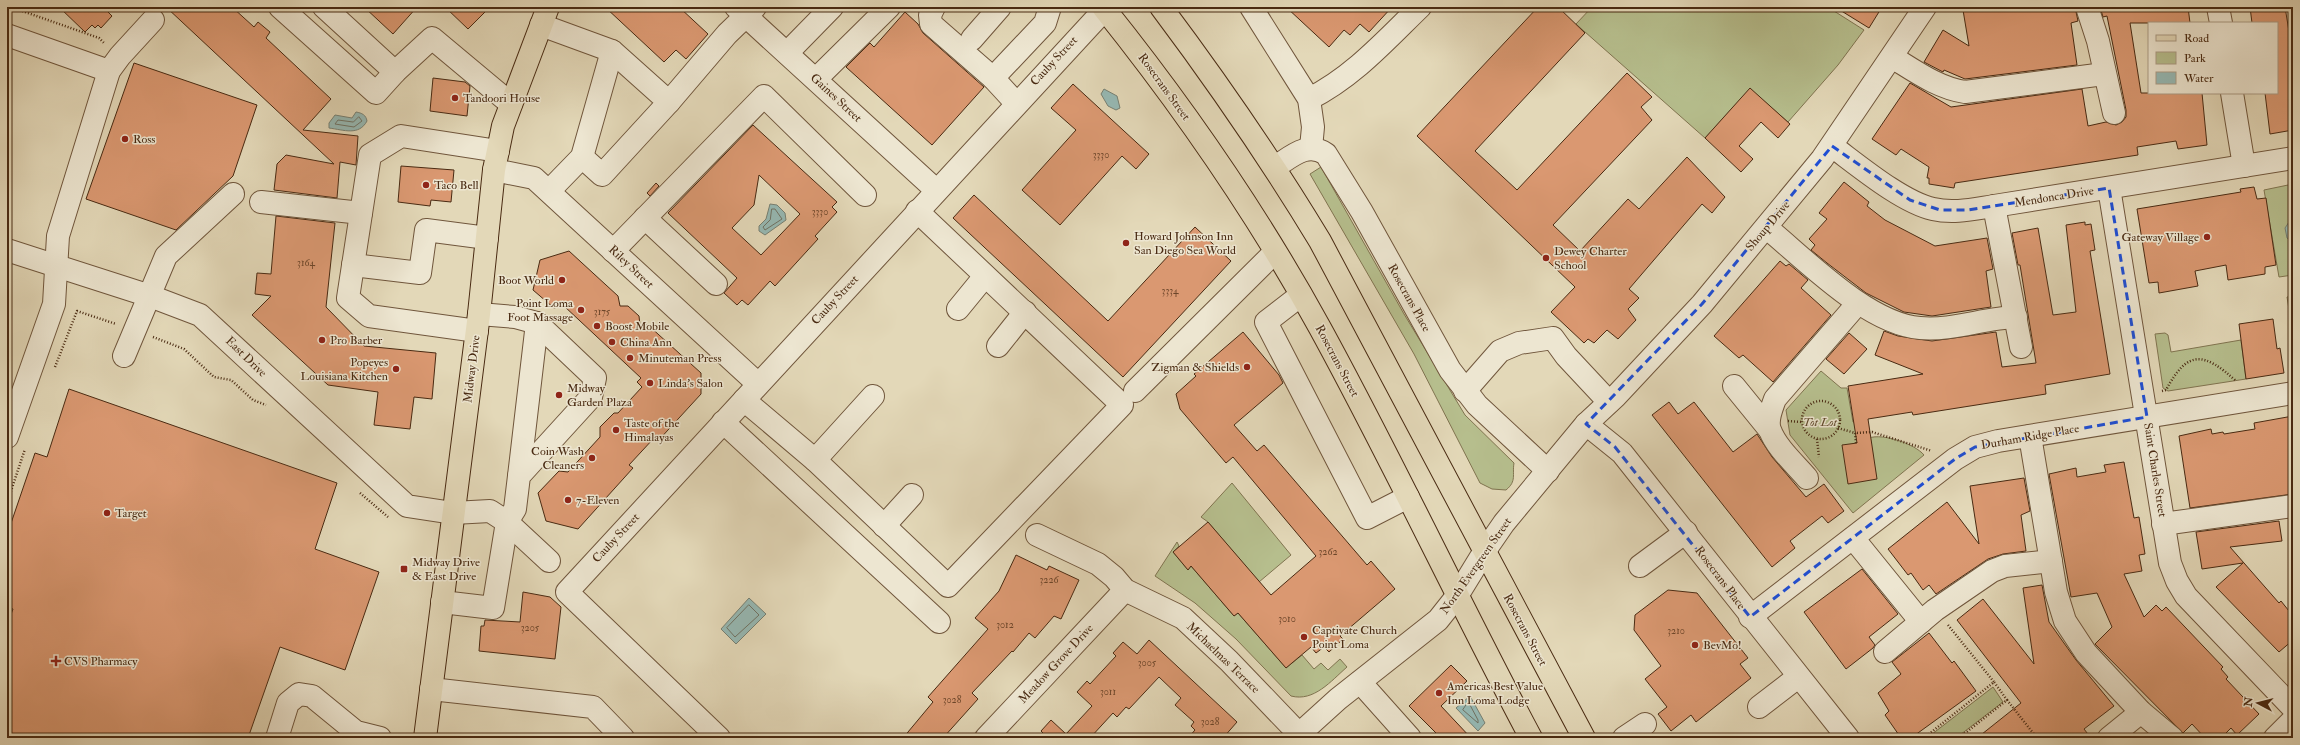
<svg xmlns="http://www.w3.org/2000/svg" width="2300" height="745" font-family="'IM FELL Double Pica',serif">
<rect width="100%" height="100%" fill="#e3d8b8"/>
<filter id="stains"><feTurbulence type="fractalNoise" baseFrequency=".005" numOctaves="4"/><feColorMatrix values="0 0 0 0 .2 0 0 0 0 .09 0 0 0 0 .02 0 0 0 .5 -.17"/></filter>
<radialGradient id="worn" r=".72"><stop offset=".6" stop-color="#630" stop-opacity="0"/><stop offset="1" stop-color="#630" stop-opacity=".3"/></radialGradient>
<g fill="#b6be8d" stroke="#807450">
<polygon points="1592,7 1836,7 1834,11 1864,30 1838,65 1788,122 1750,89 1705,138 1576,24"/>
<path d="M1321 167 1404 314 1465 415 1514 463C1512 475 1517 481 1506 490L1492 489 1480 483 1414 354 1310 174Z"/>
<polygon points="2293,184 2293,275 2279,277 2264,190"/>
<polygon points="2293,296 2293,334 2287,297"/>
<polygon points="2165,333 2168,335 2171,352 2241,340 2246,379 2168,391 2163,388 2155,334"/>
<path d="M1821 371 1841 388H1847L1853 422 1858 423 1869 438C1883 433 1915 444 1924 455L1853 513 1790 435 1786 410Z"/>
<polygon points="1232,483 1291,555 1259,582 1208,522 1201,517"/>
<path d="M1177 542 1179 546 1173 552 1188 570 1191 566 1234 616 1238 613 1286 668 1302 655 1314 669 1321 663 1328 670 1340 659 1347 667C1331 681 1314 702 1291 696L1236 639 1195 603 1155 576Z"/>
<polygon points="1993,687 2003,702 1956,738 1927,738"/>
</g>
<g fill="#96b9b4" stroke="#778073">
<polygon points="1104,89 1117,96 1120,108 1116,110 1108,106 1101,94"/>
<path d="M356 112C362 113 366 115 367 121 359 136 344 130 329 128V123L335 115 352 118Z"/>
<polygon points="770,204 777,205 785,213 786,220 765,235 759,231 759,226 766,219"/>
<polygon points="2293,221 2293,242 2292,242 2287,238 2285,228 2289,222"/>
<polygon points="749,598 766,614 736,644 721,629"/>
<polygon points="1470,696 1485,723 1478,731 1456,708"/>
</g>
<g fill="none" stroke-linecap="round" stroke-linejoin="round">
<g stroke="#707263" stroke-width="1">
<polygon points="359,117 362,121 354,127 335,124 338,120 353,122"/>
<polygon points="772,209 775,209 782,219 765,230 763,227 770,220"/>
<polygon points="749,605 759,615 735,637 727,628"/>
<polygon points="1467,704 1470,705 1478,720 1478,723 1463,710"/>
</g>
</g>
<g fill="#da9871" stroke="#492a12" fill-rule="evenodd">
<polygon points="59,7 103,7 112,16 101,28 98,25 95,28 92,25 85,32"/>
<polygon points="166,7 232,7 254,27 258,22 270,32 266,38 331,99 303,130 358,136 356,165 340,162 337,198 274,190 277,164 286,155 334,164"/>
<polygon points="364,7 417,7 393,34"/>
<polygon points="445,7 490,7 468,29"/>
<polygon points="605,7 679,7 708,34 686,59 676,50 664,62"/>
<polygon points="1286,7 1392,7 1369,32 1360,24 1350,35 1344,30 1329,47"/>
<polygon points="1538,7 1558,7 1585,33 1475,151 1517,190 1627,73 1652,97 1641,107 1652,120 1553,225 1580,251 1628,199 1639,209 1687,157 1725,197 1712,213 1702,204 1629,289 1639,298 1628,309 1636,320 1618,339 1607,330 1594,343 1588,339 1584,343 1551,312 1575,287 1417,136"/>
<polygon points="1835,7 1882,7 1869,28"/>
<polygon points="1983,7 2075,7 2078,21 2071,23 2077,65 1965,79 1944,70 1943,72 1924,62 1943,30 1969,46 1963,10"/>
<polygon points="2100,7 2188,7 2190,23 2130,23 2141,93 2202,93 2207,145 2178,149 2176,141 2137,147 2138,155 1955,183 1954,188 1929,184 1929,178 1927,178 1929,167 1901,149 1896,155 1872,139 1910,83 1951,107 2082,89 2088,126 2106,122 2116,125 2122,122 2126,117 2126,110 2107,16 2103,17"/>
<polygon points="2250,7 2285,7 2293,56 2293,130 2270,134 2265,93 2277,93 2277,23 2252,23"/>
<polygon points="905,12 918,24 923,33 984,87 932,145 846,67 870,43 874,47"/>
<polygon points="134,63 257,105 233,176 176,230 86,199"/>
<polygon points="433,78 465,82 470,86 467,116 430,111"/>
<polygon points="1073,84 1149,154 1136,169 1122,156 1060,225 1022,190 1076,130 1051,108"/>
<polygon points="1750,88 1790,124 1778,138 1761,122 1739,146 1753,159 1741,172 1705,138"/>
<path d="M753 125 837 202 832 207 837 212 815 236 818 239 775 286 770 281 748 305 742 300 737 305 724 293 737 278 668 213ZM759 175 800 214 761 255 732 228 754 205Z"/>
<polygon points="401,166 454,170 451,202 431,200 430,206 398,202"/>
<polygon points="1844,182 1869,202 1867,206 1885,220 1935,246 1987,238 1993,269 1986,271 1991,307 1932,316 1904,312 1866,293 1827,263 1811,250 1815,245 1809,239 1827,219 1819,213"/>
<polygon points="656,183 659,186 650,196 647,193"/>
<polygon points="2254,187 2257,199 2266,198 2276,265 2265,267 2265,274 2228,280 2226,265 2195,271 2198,286 2159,293 2158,282 2149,283 2137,209 2241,192 2240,189"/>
<polygon points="974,195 1108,321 1195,227 1231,261 1123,377 953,218"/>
<polygon points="276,216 335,223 326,307 364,346 436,353 432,399 414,397 410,429 374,425 378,392 328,385 252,315 271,296 255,294 257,273 271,274"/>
<polygon points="2085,222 2085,225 2091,224 2095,250 2090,251 2110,374 2045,385 2046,394 1913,415 1912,412 1868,419 1877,479 1848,484 1842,445 1857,443 1848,386 1923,374 1875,355 1884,331 1898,336 1932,341 1996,332 2002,367 2036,363 2020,265 2018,265 2012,233 2038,228 2053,315 2076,312 2066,225"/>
<polygon points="569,251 618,296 620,306 628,306 639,316 640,325 648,325 701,373 701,394 657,442 654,438 629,465 633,468 578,529 546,521 538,493 559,471 568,472 600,437 600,427 614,413 618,413 642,387 637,382 641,378 564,306 554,308 533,290 540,260"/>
<polygon points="1780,261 1786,266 1789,264 1808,280 1801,288 1831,315 1773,382 1743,355 1739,358 1714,336"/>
<polygon points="2273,319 2277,349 2280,348 2284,373 2246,379 2239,324"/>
<polygon points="1243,332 1279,375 1283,383 1234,425 1257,451 1264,445 1367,565 1371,561 1395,589 1340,636 1343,639 1329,652 1324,647 1316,653 1311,647 1286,668 1238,613 1234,616 1191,566 1188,570 1173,552 1208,522 1271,595 1316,556 1233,457 1226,463 1180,409 1176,394 1196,376 1194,374"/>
<polygon points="1849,333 1867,349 1844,374 1826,359"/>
<polygon points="69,389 337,483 315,549 379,572 345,670 280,647 248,738 7,738 7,625 13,609 7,607 7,535 35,453 47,457"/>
<polygon points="1669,402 1678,414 1694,402 1733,452 1757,434 1772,457 1806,497 1824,484 1844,511 1828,523 1822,516 1790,541 1795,548 1772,567 1652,415"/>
<polygon points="2293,416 2293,494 2190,508 2179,436 2211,429 2212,434 2223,432 2224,434 2255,429 2254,423"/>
<polygon points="2124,462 2134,518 2139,517 2145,554 2139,555 2142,571 2124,574 2144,617 2156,605 2162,611 2166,607 2223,667 2221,669 2228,677 2226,679 2259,714 2237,735 2231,728 2221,738 2205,738 2192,724 2183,733 2095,644 2112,627 2097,593 2071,597 2049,474 2076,468 2077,477 2106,472 2104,465"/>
<polygon points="2024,478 2030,511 2021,515 2026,551 2003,554 1988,559 1936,594 1929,585 1923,590 1911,573 1908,575 1888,549 1947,502 1979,544 1970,486"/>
<polygon points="2279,521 2282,541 2230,547 2279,603 2281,601 2293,616 2293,640 2279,652 2216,587 2243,563 2202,569 2196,532"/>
<polygon points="1016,555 1047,570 1049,566 1079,580 1061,619 1054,616 1035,638 1029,633 1013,652 1012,651 972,693 978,699 943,738 903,738 933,702 928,697 988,629 975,618 999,591"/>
<polygon points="1862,569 1898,614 1869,637 1875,645 1873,648 1846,669 1804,612"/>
<polygon points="2042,585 2049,622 2076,660 2114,706 2084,729 2091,738 1977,738 2021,703 1957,620 1983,599 2034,664 2023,588"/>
<polygon points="1668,590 1697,593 1748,658 1740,664 1751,678 1696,722 1691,715 1671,731 1658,714 1667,707 1645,679 1661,666 1634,630 1635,615"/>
<polygon points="523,592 550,597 561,607 555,659 479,651 481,626 484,626 485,620 520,622"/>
<polygon points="1929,633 1952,663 1954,661 1976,691 1911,738 1901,738 1885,715 1889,711 1878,693 1901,674 1892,662"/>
<polygon points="1149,640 1237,722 1223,738 1188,738 1195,730 1191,726 1194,722 1175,705 1181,698 1159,677 1129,709 1126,707 1117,717 1113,713 1090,738 1048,738 1041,731 1051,720 1066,734 1092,706 1077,692 1087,681 1090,684 1116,656 1113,653 1123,642 1137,654"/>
<polygon points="1451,665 1467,681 1441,706 1471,738 1441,738 1409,706"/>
</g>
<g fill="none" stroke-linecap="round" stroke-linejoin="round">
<defs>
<g id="minor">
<polyline points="280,7 376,93 395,72 432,38 511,104"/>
<polyline points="324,7 395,72"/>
<polyline points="736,7 936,190"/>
<polyline points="934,7 930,15 931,24 993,78 1016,103"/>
<polyline points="1251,7 1309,99 1313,127 1311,148"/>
<polyline points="2087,7 2098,41 2114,113"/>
<polyline points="2218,7 2221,23"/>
<polyline points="541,25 612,51 582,157 549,191"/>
<polyline points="7,35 109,71"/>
<polyline points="972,39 1000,7"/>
<polyline points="787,53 832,7"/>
<path d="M1892 57C1915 71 1938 88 1965 92L2104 74"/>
<polyline points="993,78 1045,23 1050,7"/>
<polyline points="816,79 889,7"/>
<polyline points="2232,93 2244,166"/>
<path d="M1309 99C1353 77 1385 41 1420 7"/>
<polyline points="669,102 727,34 755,7"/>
<path d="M1832 146C1859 166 1902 202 1933 209 1953 214 1974 209 1994 206L2293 158"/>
<polyline points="582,157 602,175 669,102 612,51"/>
<path d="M1275 167C1291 157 1307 141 1326 154L1362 212 1450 370 1477 405 1548 471"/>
<polyline points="494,170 534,178 758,384"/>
<polyline points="2109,188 2170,563 2177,581 2186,596 2293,708"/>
<polyline points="261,202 361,213"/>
<polyline points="1994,206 2021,347"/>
<polyline points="645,218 716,284"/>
<path d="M1767 228C1807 261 1868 324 1920 328 1952 331 1984 318 2016 317"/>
<polyline points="7,250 150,296 200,315 407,506 453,513 490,511 507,522 549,561"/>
<polyline points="613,251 764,96 865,195"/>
<polyline points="353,265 420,273 426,230 487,238"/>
<polyline points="1301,295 1266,322 1367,518 1408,497"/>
<polyline points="958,309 985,276"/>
<polyline points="477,331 369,316 348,298 370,155 401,136 498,151"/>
<polyline points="998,346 1025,312"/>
<polyline points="124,356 166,256 233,194"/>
<polyline points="1734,386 1769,429"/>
<polyline points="1135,391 1275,252"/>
<polyline points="1465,391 1500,351 1519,343 1553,338 1566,356 1609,402"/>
<polyline points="744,400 815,460 948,586 1122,405 917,211"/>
<polyline points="723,422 939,622"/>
<polyline points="1586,424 1622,453 1848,738"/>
<polyline points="2030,436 2056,592 2065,621 2086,653 2141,712 2172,738"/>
<polyline points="7,437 54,304 58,236 109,71 120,56 153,20"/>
<polyline points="815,460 873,396"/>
<polyline points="519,476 537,323"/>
<path d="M1807 478C1795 464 1776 447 1770 430 1766 420 1772 408 1775 399L1858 303"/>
<polyline points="2163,524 2293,506"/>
<polyline points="884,526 912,495"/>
<polyline points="1037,535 1098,564 1114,577 1125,590 1183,618 1229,661 1299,734"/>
<polyline points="1853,538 1921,622"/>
<polyline points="1640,566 1686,532"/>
<polyline points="442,602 493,608 507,522 515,509 519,476 591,397 595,378 537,323 515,317 479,314"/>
<polyline points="1750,617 1955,459 1975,447 1998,441 2293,393"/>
<polyline points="1885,652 1935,610 1992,571 2005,566 2051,561"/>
<polyline points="1360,682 1410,738"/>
<polyline points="431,689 593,707 623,738"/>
<polyline points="1759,707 1798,677"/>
<polyline points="277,738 288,703 299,694 312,696 356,732 380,738"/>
<polyline points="719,738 567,592 1105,9"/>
<polyline points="986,738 1125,590"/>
<polyline points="1295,738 1338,699 1438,620 1457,596 1484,552 1504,523 1586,424 1615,397 1702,304 1822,159 1925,7"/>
<polyline points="1624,738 1645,724"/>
<polyline points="2109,738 2141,712"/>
<polyline points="2275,738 2293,720"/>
</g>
<g id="major">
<path d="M1103 7C1184 108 1258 215 1320 328 1394 463 1459 603 1531 738"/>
<path d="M1161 7C1218 83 1271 160 1320 241L1584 738"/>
<polyline points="425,738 479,314 494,170 503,126 548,7"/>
</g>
</defs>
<use href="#minor" stroke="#70563c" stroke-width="24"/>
<use href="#major" stroke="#492a12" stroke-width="24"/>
<g stroke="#492a12" stroke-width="2.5" stroke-dasharray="1 2" stroke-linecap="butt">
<polyline points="11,7 99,38 105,44"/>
<polyline points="153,337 184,349 214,377 231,380 253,400 266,405"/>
<polyline points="55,367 77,311 116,324"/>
<path d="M2162 391 2166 390C2188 349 2204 352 2236 381"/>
<circle cx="1821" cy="420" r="19"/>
<polyline points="1788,421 1802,422"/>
<polyline points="1838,428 1855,433"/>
<polyline points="1817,439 1819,457"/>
<polyline points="1856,443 1855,433 1872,432 1932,451"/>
<polyline points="360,493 388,517"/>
<polyline points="7,503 25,449"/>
<polyline points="1948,625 1994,682"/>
<polyline points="2007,700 2037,738"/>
<polyline points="1924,738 1994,682 2007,700 1959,738"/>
</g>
<use href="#minor" stroke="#ede6d1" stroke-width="22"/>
<use href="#major" stroke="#e3d8b8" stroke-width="22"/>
</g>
<path fill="none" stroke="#1d4ed8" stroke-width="3" stroke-dasharray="8 5" stroke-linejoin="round" d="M1832 146 1910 200 1940 210H1968L2109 188 2147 417 1975 447 1955 459 1750 617 1615 447 1586 424 1702 304Z"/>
<g fill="#8f2418" stroke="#ede6d1" stroke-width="1.5">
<circle cx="455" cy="98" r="4"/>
<circle cx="125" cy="139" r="4"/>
<circle cx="426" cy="185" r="4"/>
<circle cx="2207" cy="237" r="4"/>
<circle cx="1126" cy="243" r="4"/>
<circle cx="1546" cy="258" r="4"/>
<circle cx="562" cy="280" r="4"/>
<circle cx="581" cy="310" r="4"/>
<circle cx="597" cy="326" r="4"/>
<circle cx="322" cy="340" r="4"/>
<circle cx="612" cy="342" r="4"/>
<circle cx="630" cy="358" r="4"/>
<circle cx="1247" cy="367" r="4"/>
<circle cx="396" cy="369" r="4"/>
<circle cx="650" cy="383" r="4"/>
<circle cx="559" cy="395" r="4"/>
<circle cx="616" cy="430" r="4"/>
<circle cx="592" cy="458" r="4"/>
<circle cx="568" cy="500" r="4"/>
<circle cx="107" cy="513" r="4"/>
<rect x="400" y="565" width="8" height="8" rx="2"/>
<circle cx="1304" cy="637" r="4"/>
<circle cx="1695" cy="645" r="4"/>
<path d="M54 655h4v4h4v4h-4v4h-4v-4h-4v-4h4z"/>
<circle cx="1439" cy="693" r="4"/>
</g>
<g text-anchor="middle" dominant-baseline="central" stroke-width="3" stroke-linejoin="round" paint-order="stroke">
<g font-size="10" fill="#6d462a">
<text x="1101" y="155">3330</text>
<text x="820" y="212">3330</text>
<text x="306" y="263">3164</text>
<text x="1170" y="291">3334</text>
<text x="602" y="312">3175</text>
<text x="1328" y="552">3262</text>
<text x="1049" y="580">3226</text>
<text x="1287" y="619">3010</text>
<text x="1005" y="625">3012</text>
<text x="530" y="628">3205</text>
<text x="1676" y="631">3210</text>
<text x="1147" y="663">3005</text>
<text x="1108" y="692">3011</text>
<text x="952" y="700">3028</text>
<text x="1210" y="722">3028</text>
</g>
<g font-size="12" fill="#492a12" stroke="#ede6d1">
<text transform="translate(1054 61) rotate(-47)">Cauby Street</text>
<text transform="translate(1164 87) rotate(54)">Rosecrans Street</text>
<text transform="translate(836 98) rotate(43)">Gaines Street</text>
<text transform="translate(2054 197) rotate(-9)">Mendonca Drive</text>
<text transform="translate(1768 226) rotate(-50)">Shoup Drive</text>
<text transform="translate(631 267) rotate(43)">Riley Street</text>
<text transform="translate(1409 298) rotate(61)">Rosecrans Place</text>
<text transform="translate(835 300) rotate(-47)">Cauby Street</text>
<text transform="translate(246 357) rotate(44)">East Drive</text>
<text transform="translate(1337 361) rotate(62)">Rosecrans Street</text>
<text transform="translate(472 369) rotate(-83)">Midway Drive</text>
<text transform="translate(2030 437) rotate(-10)">Durham Ridge Place</text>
<text transform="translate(2155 470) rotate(81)">Saint Charles Street</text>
<text transform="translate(616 538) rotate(-47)">Cauby Street</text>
<text transform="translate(1476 566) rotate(-55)">North Evergreen Street</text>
<text transform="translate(1720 578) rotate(53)">Rosecrans Place</text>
<text transform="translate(1525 630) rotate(62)">Rosecrans Street</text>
<text transform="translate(1223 658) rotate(44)">Michaelmas Terrace</text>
<text transform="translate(1056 664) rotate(-47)">Meadow Grove Drive</text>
</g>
<g font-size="12" fill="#492a12" stroke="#ede6d1" text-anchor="start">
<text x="463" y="98">Tandoori House</text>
<text x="133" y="139">Ross</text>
<text x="434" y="185">Taco Bell</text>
<text x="1134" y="236">Howard Johnson Inn<tspan x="1134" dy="14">San Diego Sea World</tspan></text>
<text x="2199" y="237" text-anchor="end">Gateway Village</text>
<text x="1554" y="251">Dewey Charter<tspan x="1554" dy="14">School</tspan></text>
<text x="554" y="280" text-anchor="end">Boot World</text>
<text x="573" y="303" text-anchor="end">Point Loma<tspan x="573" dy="14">Foot Massage</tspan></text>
<text x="605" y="326">Boost Mobile</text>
<text x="330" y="340">Pro Barber</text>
<text x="620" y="342">China Ann</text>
<text x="638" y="358">Minuteman Press</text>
<text x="388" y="362" text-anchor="end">Popeyes<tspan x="388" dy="14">Louisiana Kitchen</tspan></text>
<text x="1239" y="367" text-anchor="end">Zigman &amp; Shields</text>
<text x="658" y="383">Linda’s Salon</text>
<text x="567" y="388">Midway<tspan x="567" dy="14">Garden Plaza</tspan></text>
<text x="624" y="423">Taste of the<tspan x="624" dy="14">Himalayas</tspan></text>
<text x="584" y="451" text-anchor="end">Coin Wash<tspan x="584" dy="14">Cleaners</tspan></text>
<text x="576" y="500">7-Eleven</text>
<text x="115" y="513">Target</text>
<text x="412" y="562">Midway Drive<tspan x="412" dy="14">&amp; East Drive</tspan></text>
<text x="1312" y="630">Captivate Church<tspan x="1312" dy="14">Point Loma</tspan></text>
<text x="1703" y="645">BevMo!</text>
<text x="64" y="661">CVS Pharmacy</text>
<text x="1447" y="686">Americas Best Value<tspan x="1447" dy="14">Inn Loma Lodge</tspan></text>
</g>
<g font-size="12" font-style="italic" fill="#5f482b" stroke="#ede6d1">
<text x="1820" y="422">Tot Lot</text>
</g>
</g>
<rect width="2300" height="745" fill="none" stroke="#e3d8b8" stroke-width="24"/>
<rect x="8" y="8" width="2284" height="729" fill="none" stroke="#492a12" stroke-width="2"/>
<rect x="12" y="12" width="2276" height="721" fill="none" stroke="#492a12"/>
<rect x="2148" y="22" width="130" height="72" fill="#ede6d1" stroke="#ab9b85"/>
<rect x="2156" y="35" width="20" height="6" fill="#e3d8b8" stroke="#ab9b85"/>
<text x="2184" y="42" font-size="12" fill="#492a12">Road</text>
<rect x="2156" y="52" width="20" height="12" fill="#b6be8d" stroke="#ab9b85"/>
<text x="2184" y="62" font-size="12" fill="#492a12">Park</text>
<rect x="2156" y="72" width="20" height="12" fill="#96b9b4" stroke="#ab9b85"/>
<text x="2184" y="82" font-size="12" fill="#492a12">Water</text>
<g transform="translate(2258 703) rotate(277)" stroke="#ede6d1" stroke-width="3" paint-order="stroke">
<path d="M0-3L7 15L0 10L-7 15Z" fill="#492a12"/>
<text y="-6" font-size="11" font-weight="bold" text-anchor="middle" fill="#492a12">N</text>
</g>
<rect width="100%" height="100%" filter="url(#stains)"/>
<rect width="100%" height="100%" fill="url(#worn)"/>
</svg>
